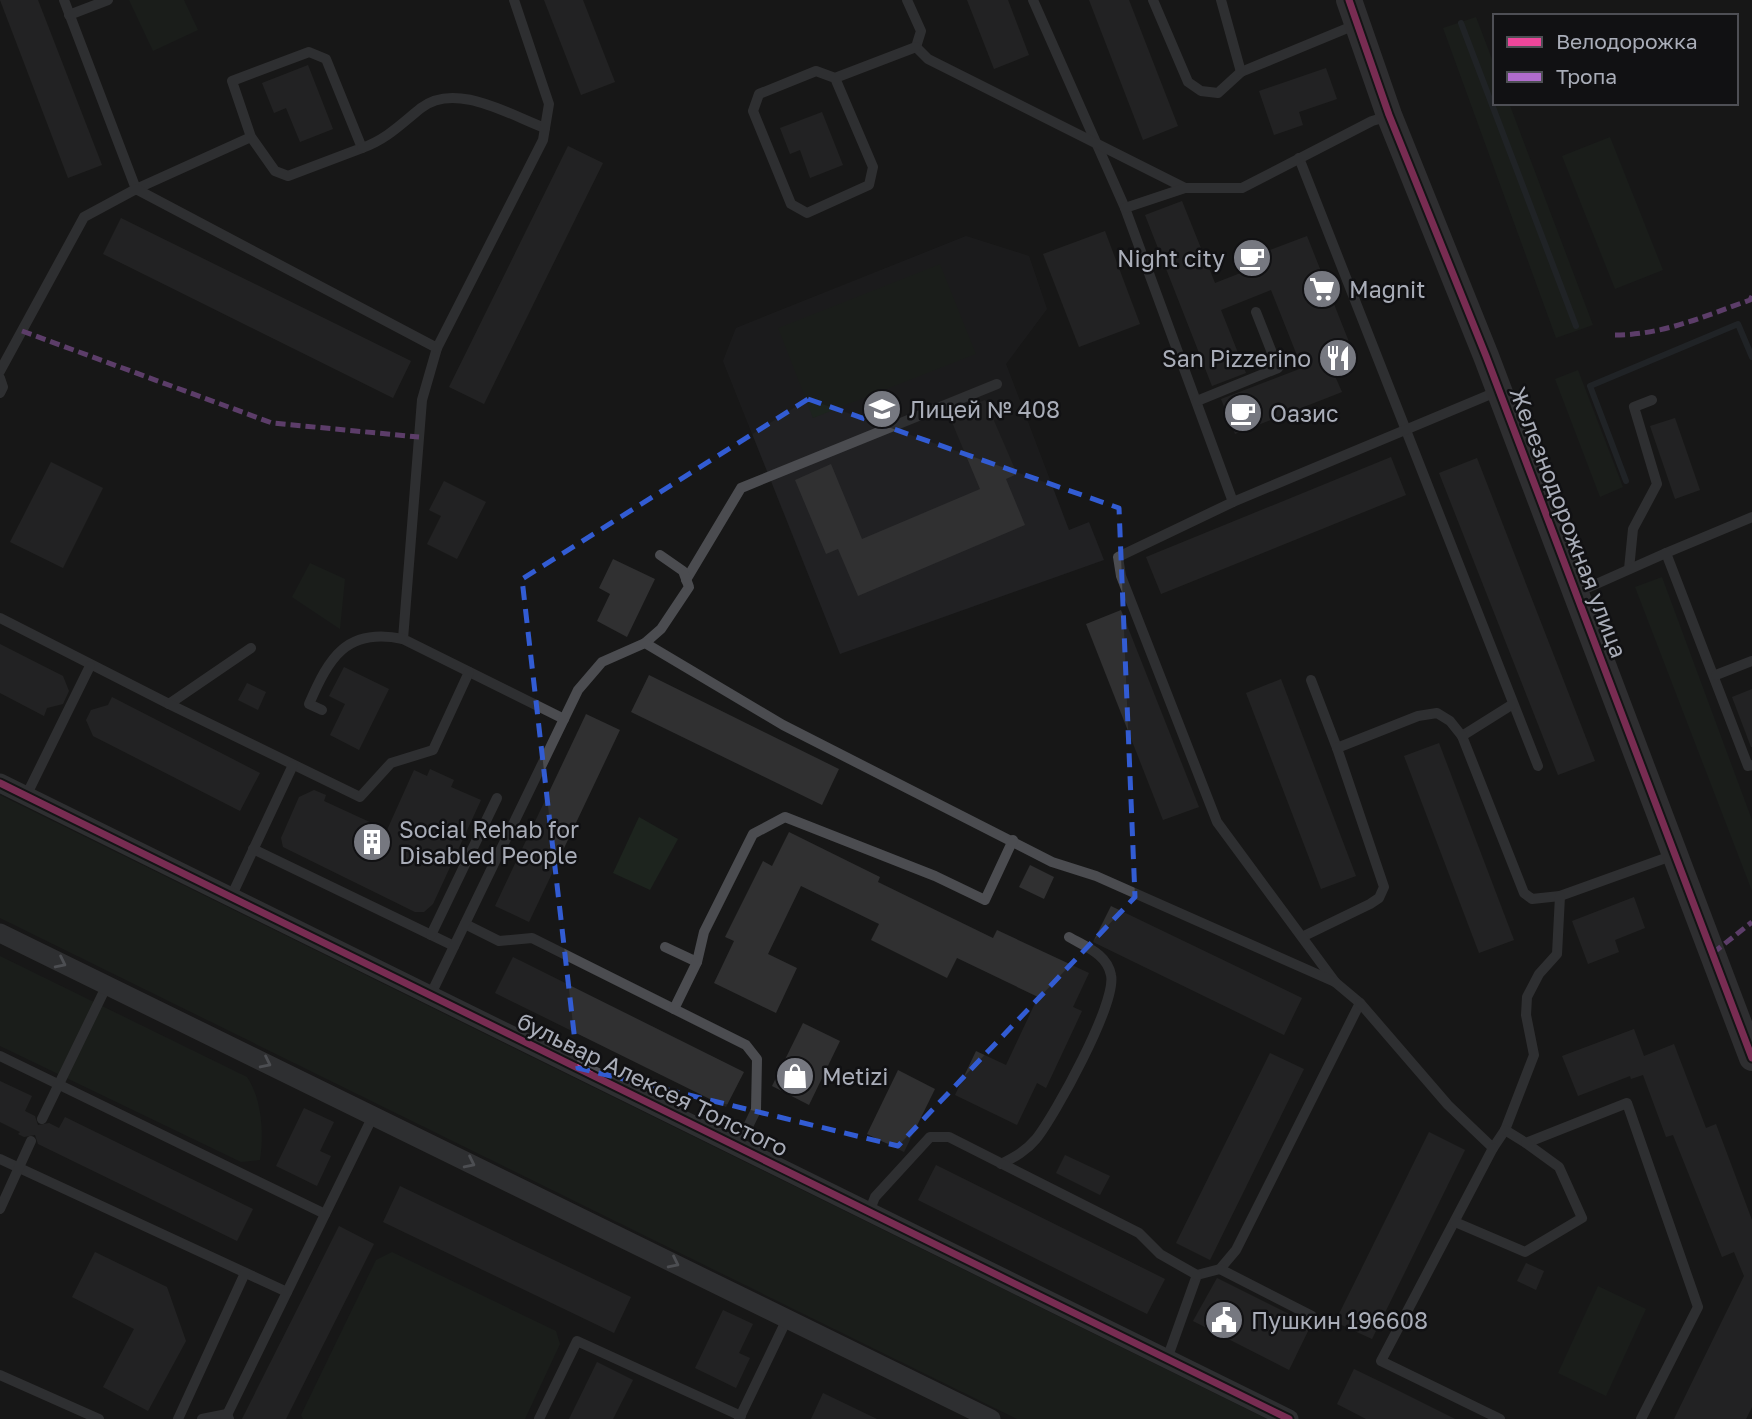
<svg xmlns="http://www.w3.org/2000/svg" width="1752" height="1419" font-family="'Golos Text',sans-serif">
<rect width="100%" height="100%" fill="#171717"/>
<polygon fill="#212123" points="966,236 1029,256 1047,309 1006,364 1069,530 1089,522 1104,560 840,654 723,361 736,328"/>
<g fill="#1d241e">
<polygon points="129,0 184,0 198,30 153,51"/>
<polygon points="1476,17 1495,67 1495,103 1509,103 1593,325 1556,338 1443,28"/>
<polygon points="1610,137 1663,270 1615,289 1562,156"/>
<polygon points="940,264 976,354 813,418 778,328"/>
<polygon points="1578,370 1623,487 1600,497 1555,379"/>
<polygon points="310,563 345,579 340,629 292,597"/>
<polygon points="1662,577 1752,820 1752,891 1635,587"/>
<polygon points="0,795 1267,1419 1017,1419 0,918"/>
<polygon points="639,817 678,839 650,890 613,873"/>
<path d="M0 956 247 1077C262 1099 264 1134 260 1160L241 1162 0 1046Z"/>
<polygon points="392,1252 556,1331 560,1344 525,1419 303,1419 301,1415 376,1260"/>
<polygon points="1598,1286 1646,1309 1606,1396 1558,1373"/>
</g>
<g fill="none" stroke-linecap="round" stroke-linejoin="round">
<g stroke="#2b3239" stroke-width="6">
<polyline points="1461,23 1576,326"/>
<polyline points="1626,481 1590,386 1738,324 1752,357"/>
</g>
</g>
<g fill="#303031">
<polygon points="0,0 38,0 102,165 68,178"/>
<polygon points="544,0 583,0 615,82 581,95"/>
<polygon points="967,0 1008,0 1029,55 994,69"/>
<polygon points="1089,0 1129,0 1178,126 1143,140"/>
<polygon points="308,65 333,129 300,142 286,108 274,113 262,83"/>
<polygon points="1326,68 1337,99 1299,112 1303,125 1274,135 1259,91"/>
<polygon points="822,112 843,165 810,178 800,150 790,154 780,128"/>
<polygon points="568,146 603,163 484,404 449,387"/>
<polygon points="1182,201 1215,283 1261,265 1257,255 1307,236 1355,357 1331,367 1342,392 1235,434 1221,399 1302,368 1271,290 1221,310 1246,373 1212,386 1145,215"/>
<polygon points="121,218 411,361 393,398 103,254"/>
<polygon points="1105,231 1140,324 1079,347 1043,254"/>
<polygon points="985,400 1017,474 1006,479 1025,525 858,596 838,549 826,554 795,480 831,464 862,539 980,489 949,415"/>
<polygon points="1675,418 1700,490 1675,499 1650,426"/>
<polygon points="1391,457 1406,495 1161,594 1146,557"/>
<polygon points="1477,458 1595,761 1558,775 1439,473"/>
<polygon points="51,462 103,488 63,568 10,542"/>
<polygon points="444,481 486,502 457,559 427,544 441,516 429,510"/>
<polygon points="613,559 655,579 627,637 597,621 610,594 599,588"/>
<polygon points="1121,610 1199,807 1163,820 1086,624"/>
<polygon points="0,644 63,676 69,691 63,704 47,708 44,716 0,693"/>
<polygon points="344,667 389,689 359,750 330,735 345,704 329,696"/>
<polygon points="649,675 839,769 822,805 631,712"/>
<polygon points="1281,679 1356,876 1321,889 1246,693"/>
<polygon points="247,683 266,692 258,710 238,700"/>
<polygon points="1752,689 1752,747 1751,747 1732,697"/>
<polygon points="112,697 260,773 240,811 93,736 86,720 91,710 108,705"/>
<polygon points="586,714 620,730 529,922 495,906"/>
<polygon points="1439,743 1514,940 1479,953 1404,756"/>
<polygon points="430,769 454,780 451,787 481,800 433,904 424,912 415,912 283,847 281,838 299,797 314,790 326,795 324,801 387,830 414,770 427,776"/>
<polygon points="789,832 880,877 878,882 993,938 997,930 1089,973 1073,1007 1082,1011 1046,1088 1037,1083 1017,1125 955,1095 976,1051 1006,1065 1038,997 957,958 947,978 871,940 879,924 801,886 768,954 797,968 776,1013 714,983 734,941 725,937 763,861 772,866"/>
<polygon points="1030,865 1054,877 1044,899 1019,887"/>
<polygon points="1634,897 1645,928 1615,940 1619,952 1588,964 1572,921"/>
<polygon points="1111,906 1302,998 1284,1035 1093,942"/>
<polygon points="513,957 744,1072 726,1107 495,993"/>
<polygon points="803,1023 840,1041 809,1105 772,1086"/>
<polygon points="1634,1029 1644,1056 1674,1044 1706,1128 1716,1124 1752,1220 1752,1407 1746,1419 1674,1419 1744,1276 1734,1252 1722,1257 1673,1135 1666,1137 1643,1075 1631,1079 1630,1076 1578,1096 1562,1056"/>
<polygon points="1270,1053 1304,1069 1210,1260 1176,1243"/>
<polygon points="898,1070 935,1089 904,1152 867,1134"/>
<polygon points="0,1081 32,1096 25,1111 35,1116 38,1125 49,1123 59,1128 65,1117 253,1209 237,1241 38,1144 35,1135 24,1137 18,1134 20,1132 0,1122"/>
<polygon points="304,1108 334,1122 320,1151 331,1156 317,1186 276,1166"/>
<polygon points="1429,1132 1465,1150 1372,1339 1335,1322"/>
<polygon points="1065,1155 1110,1176 1100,1195 1056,1173"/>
<polygon points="936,1165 1165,1279 1147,1314 918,1200"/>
<polygon points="400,1186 631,1297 614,1333 383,1222"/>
<polygon points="339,1226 374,1244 286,1419 242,1419"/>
<polygon points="95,1252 167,1287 186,1341 148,1411 103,1387 134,1329 72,1297"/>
<polygon points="1526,1263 1544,1271 1536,1290 1517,1281"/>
<polygon points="1217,1278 1311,1325 1289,1370 1193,1321"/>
<polygon points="723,1310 753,1324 739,1353 750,1358 736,1388 695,1368"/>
<polygon points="597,1362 633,1380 613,1419 569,1419"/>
<polygon points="1354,1369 1383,1383 1455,1419 1366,1419 1337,1404"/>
<polygon points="823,1393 877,1419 811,1419"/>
</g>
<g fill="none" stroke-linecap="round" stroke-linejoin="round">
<g stroke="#4b4c50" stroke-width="10">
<polyline points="64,0 136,189 251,137 232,81 309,52 326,59 362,148 288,176 275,171 251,137"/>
<polyline points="907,0 921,31 916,47"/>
<polyline points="1033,0 1125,208 1233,502"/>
<polyline points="1153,0 1188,82 1201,91 1218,93 1241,72 1355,25"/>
<polyline points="1221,0 1241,72"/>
<polyline points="69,15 108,0"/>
<polyline points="916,47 928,59 1185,188"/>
<polyline points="835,78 873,167 869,185 807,213 791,204 753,111 759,94 816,71 835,78 916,47"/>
<path d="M362 148C387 139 401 124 421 108 455 81 510 115 545 128"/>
<polyline points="1299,158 1538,766"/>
<polyline points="1125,208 1185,188 1242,188 1372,121 1389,116"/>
<polyline points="437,348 422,400 403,639 564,719"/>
<polyline points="0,371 84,217 136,189 437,348 543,140 549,104 514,0"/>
<polyline points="0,378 3,387 0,393"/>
<polyline points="1197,401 1278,368 1256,312"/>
<polyline points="1666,553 1752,517"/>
<polyline points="1629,569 1633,529 1657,484 1634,407 1652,400"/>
<polyline points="686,580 741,488 997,384"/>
<polyline points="1576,593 1666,553 1748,766 1752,765"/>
<polyline points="0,618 169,704 251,648"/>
<polyline points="645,643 661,629 689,587 683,571 660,555"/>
<polyline points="1716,675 1752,661"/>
<polyline points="1311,680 1337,748"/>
<polyline points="169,704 360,797 391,763 433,750 469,672"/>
<path d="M322 710 309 704C329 658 346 627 403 639"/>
<polyline points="1462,736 1513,704"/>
<polyline points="26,796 90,666"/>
<polyline points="253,849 454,946"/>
<polyline points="231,897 293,765"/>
<polyline points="465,924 499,941 532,938 746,1045 757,1059 756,1110 738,1147"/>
<polyline points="431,935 497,798"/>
<polyline points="1304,936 1370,904 1379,898 1384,887 1337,748 1418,716 1437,713 1450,721 1462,736 1524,893 1532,899 1560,896 1674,855"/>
<polyline points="665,947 697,962"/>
<polyline points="1335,982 1217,822 1121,576 1118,557 1233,502 1496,392"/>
<polyline points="430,996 578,690 602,662 645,643 783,725 1052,862 1096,876 1335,982 1360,1003 1236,1250 1220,1269 1197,1275 1167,1359"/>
<polyline points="1360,1003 1448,1105 1493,1148 1505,1130 1534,1055 1526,1015 1527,997 1539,974 1557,954 1560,896"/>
<polyline points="674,1009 697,962 704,932 753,834 785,817 935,876 985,900 1013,840"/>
<polyline points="0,1056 325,1214"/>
<polyline points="42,1119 107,985"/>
<polyline points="1505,1130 1526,1143 1627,1103 1698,1307 1641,1419"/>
<polyline points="1493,1148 1381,1361 1500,1419"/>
<polyline points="0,1159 287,1292"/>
<path d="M1001 1164C1015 1157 1026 1151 1036 1139 1055 1115 1117 1003 1111 975 1107 954 1086 947 1069 937"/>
<polyline points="0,1209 31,1141"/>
<polyline points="869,1212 875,1197 930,1137 949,1137 1139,1233 1160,1254 1197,1275"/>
<polyline points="1455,1222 1525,1252 1582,1218 1559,1167 1526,1143"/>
<polyline points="1220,1269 1312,1316"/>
<polyline points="0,1375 99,1419"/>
<polyline points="178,1419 245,1273"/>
<polyline points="202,1419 227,1414 229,1419"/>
<polyline points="225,1419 373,1116"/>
<polyline points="539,1419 577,1341 741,1416"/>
<polyline points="739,1419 787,1319"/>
</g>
<g stroke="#4b4c50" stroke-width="19">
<polyline points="0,783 1289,1419"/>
<polyline points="0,933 991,1419"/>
</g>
<polyline stroke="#4a4a4e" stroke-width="26" points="1349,0 1389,115 1486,356 1752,1058"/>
<g stroke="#b06ccc" stroke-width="5" stroke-dasharray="10 5" stroke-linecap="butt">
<polyline points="22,331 272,423 419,437"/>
<path d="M1615 335C1663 335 1705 316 1750 300L1752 296"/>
<polyline points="1713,953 1752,922"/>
</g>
<defs>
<g id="cycleway">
<polyline points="1349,0 1389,115 1486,356 1752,1058"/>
<polyline points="0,783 1289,1419"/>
</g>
</defs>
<use href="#cycleway" stroke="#111113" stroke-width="11"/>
<use href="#cycleway" stroke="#ed469a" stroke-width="7"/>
</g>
<defs><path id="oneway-chevron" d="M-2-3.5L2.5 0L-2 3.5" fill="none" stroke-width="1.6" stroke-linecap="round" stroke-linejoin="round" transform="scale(1.75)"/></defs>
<g stroke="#8d9099">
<use href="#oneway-chevron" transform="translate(61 963) rotate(26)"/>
<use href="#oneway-chevron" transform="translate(266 1063) rotate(26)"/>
<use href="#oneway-chevron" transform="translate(470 1163) rotate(26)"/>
<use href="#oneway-chevron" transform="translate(674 1263) rotate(26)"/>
</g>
<path d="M0 0H1752V1419H0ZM808 399 1119 508 1135 897 898 1146 578 1068 522 579Z" fill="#171717" fill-opacity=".55" fill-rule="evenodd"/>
<path fill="none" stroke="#325cd3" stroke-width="5" stroke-dasharray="14 9" stroke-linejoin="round" d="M808 399 1119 508 1135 897 898 1146 578 1068 522 579Z"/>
<defs>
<symbol id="cafe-disc" viewBox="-11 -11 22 22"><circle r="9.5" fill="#767880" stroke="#111113"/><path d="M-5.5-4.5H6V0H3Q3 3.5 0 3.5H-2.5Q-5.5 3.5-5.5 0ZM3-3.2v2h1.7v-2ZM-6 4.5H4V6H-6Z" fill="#fff"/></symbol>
<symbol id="supermarket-disc" viewBox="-11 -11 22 22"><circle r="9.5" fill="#767880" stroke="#111113"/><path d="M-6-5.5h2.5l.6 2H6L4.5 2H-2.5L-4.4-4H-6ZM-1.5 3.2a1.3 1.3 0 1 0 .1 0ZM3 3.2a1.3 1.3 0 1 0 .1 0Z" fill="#fff"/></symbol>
<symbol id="restaurant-disc" viewBox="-11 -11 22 22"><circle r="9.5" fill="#767880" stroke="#111113"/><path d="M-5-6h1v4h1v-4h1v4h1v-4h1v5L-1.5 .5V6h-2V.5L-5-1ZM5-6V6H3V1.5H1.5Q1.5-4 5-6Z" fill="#fff"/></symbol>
<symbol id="school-disc" viewBox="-11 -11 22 22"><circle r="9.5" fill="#767880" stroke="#111113"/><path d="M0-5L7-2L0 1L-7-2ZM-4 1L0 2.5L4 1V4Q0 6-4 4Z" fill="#fff"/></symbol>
<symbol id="building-disc" viewBox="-11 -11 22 22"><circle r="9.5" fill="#767880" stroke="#111113"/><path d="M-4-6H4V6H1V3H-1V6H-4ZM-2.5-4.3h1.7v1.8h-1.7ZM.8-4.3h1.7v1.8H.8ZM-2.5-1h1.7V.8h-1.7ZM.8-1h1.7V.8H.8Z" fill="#fff"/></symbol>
<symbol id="shop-disc" viewBox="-11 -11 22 22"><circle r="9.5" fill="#767880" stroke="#111113"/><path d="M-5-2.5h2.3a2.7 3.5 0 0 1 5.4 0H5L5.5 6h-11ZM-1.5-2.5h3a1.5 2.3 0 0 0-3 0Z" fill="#fff"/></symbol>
<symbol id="civic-disc" viewBox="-11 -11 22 22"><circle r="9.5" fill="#767880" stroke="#111113"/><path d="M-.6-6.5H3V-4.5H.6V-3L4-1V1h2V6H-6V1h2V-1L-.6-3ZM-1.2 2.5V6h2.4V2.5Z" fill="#fff"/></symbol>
</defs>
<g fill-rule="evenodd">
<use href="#cafe-disc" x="1230" y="236" width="44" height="44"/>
<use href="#supermarket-disc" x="1300" y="267" width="44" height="44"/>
<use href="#restaurant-disc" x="1316" y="336" width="44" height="44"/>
<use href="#school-disc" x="860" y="387" width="44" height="44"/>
<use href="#cafe-disc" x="1221" y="391" width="44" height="44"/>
<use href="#building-disc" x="350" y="820" width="44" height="44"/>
<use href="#shop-disc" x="773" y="1054" width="44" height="44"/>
<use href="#civic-disc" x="1202" y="1298" width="44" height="44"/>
</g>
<g text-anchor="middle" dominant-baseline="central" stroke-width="5" stroke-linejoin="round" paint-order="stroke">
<g font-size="23" fill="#a9adb8" stroke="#111113" text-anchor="start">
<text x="1225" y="258" text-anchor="end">Night city</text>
<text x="1349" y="289">Magnit</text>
<text x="1311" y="358" text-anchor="end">San Pizzerino</text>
<text x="909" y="409">Лицей № 408</text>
<text x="1270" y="413">Оазис</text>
<text x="399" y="829">Social Rehab for<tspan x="399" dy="26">Disabled People</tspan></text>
<text x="822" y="1076">Metizi</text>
<text x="1251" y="1320">Пушкин 196608</text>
</g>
<g font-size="23" fill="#a9adb8" stroke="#111113">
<text transform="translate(1569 522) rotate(69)">Железнодорожная улица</text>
<text transform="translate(653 1084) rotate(26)">бульвар Алексея Толстого</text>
</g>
</g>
<rect x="1493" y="14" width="245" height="91" fill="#111113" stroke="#4e4f55" stroke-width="2"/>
<rect x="1507" y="37" width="35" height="10" fill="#ed469a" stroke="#4e4f55" stroke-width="2"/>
<text x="1556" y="49" font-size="21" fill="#a9adb8">Велодорожка</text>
<rect x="1507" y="72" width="35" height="10" fill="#b06ccc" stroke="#4e4f55" stroke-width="2"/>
<text x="1556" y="84" font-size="21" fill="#a9adb8">Тропа</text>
</svg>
